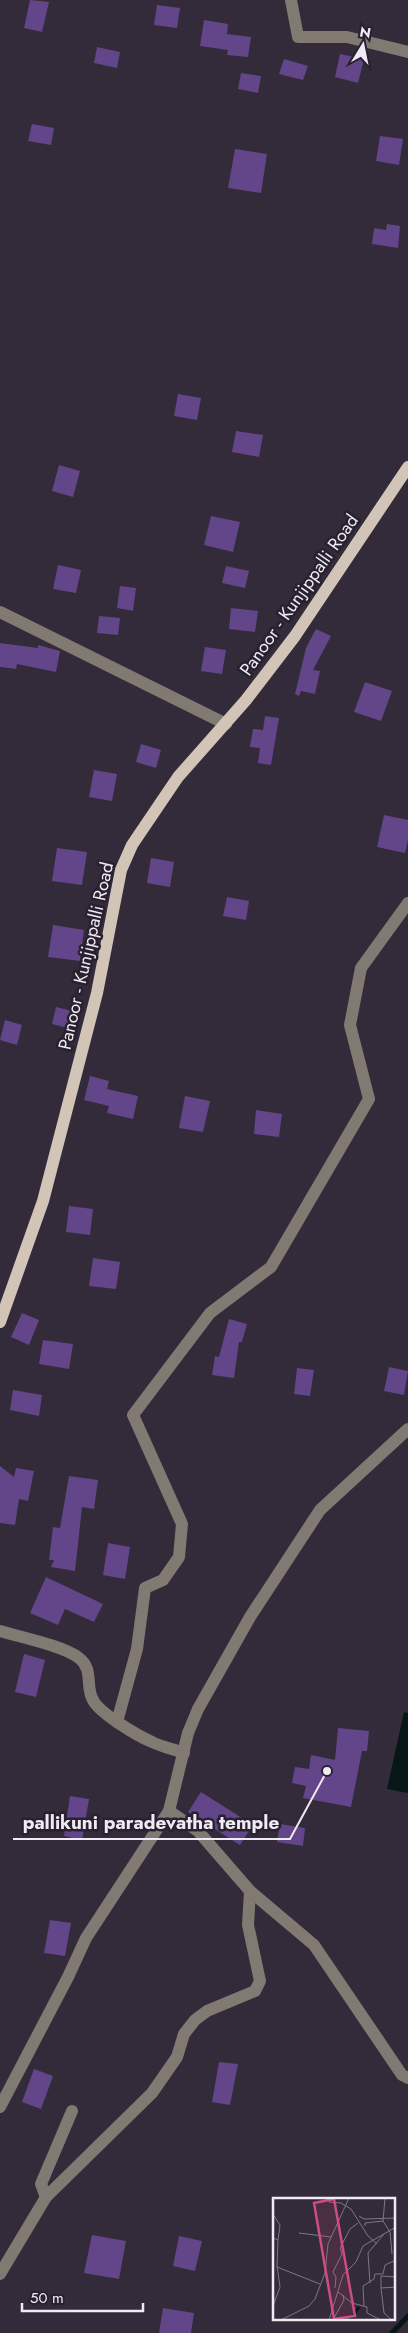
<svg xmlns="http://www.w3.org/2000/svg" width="408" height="2333" font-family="Jost,sans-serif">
<rect width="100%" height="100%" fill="#332b39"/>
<polygon fill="#071718" points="404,1712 408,1713 408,1793 387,1789"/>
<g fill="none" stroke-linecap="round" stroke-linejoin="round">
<polyline stroke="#071718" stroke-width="5" points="392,2333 408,2316"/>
</g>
<g fill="#634589">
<polygon points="30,0 49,2 42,32 24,28"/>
<polygon points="157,5 180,8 177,28 154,25"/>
<polygon points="204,20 228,24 227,34 251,37 248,57 227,55 228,50 200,46"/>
<polygon points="97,47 120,52 117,68 94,63"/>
<polygon points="340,54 364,59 358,83 335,77"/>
<polygon points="284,59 308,66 303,80 279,74"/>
<polygon points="241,73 261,76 258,93 238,89"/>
<polygon points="32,124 54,128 51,145 28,141"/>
<polygon points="380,136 403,139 399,165 376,161"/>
<polygon points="235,149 267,154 261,193 228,188"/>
<polygon points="387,224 400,226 398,248 372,244 374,228 386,230"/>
<polygon points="178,394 201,398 197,420 174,416"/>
<polygon points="236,431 263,435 259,457 232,452"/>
<polygon points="59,465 80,471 73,497 52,491"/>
<polygon points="211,516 240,522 233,552 204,545"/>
<polygon points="58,565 81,570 76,593 53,589"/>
<polygon points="226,566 249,571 245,588 222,583"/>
<polygon points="120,586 136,588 133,611 117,608"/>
<polygon points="231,608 258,611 255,632 229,629"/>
<polygon points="99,616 120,618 118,635 97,633"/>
<polygon points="316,629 331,636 313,670 320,671 315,694 301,691 299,696 295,694 306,648"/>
<polygon points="0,643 38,648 38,645 60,651 56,672 17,664 16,669 0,667"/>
<polygon points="205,647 226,650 222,674 201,671"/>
<polygon points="365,682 392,691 381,721 354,712"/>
<polygon points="265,716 279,718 271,765 258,763 260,748 250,747 253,729 263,730"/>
<polygon points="141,744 161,750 156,768 136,762"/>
<polygon points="94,770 117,774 112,801 89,797"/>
<polygon points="384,815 408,820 408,840 405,853 377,847"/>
<polygon points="57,848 87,852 82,885 52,881"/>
<polygon points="151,858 174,862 170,887 147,883"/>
<polygon points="227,897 249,901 246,920 223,916"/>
<polygon points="53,925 84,930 80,961 48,957"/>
<polygon points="56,1007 80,1013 76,1030 52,1024"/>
<polygon points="5,1020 22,1025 17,1045 0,1040"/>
<polygon points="90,1076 109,1081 107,1089 138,1096 133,1119 107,1113 109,1106 84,1100"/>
<polygon points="185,1096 210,1101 203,1132 179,1128"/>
<polygon points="256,1110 282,1114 279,1137 254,1134"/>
<polygon points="69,1206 93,1209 90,1235 66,1232"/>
<polygon points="93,1258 120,1262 116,1289 89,1286"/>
<polygon points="22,1313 39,1320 29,1345 11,1337"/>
<polygon points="229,1319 247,1324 242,1342 239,1342 234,1378 212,1375 215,1356 219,1357"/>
<polygon points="43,1340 73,1344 69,1369 39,1364"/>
<polygon points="389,1367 408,1371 404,1395 384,1391"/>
<polygon points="297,1368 314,1370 310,1396 294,1394"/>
<polygon points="13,1390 42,1395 39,1416 10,1410"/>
<polygon points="0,1466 14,1477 16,1468 34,1471 28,1501 19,1499 15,1525 0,1523"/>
<polygon points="69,1476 98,1480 94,1509 82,1507 75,1571 51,1567 54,1560 49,1560 53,1527 60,1528"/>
<polygon points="108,1543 130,1547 125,1579 103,1575"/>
<polygon points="46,1577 103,1604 94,1622 65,1609 58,1625 30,1613"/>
<polygon points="24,1654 45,1660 36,1697 15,1692"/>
<polygon points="338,1728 369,1731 367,1751 362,1751 351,1807 303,1798 306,1786 292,1783 295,1767 309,1769 311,1755 335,1760"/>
<polygon points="201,1792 253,1825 240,1845 188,1812"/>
<polygon points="70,1796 89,1799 82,1840 64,1836"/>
<polygon points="280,1824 305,1828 303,1846 277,1842"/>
<polygon points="50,1920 71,1923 65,1956 44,1953"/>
<polygon points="219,2062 238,2064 230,2105 212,2102"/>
<polygon points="34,2069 53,2076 41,2109 22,2102"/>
<polygon points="92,2235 126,2241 119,2279 84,2273"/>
<polygon points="179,2236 202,2241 195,2271 173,2266"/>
<polygon points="163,2308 194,2313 191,2333 159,2333"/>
</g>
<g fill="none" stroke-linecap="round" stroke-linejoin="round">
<g stroke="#807a73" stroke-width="12">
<polyline points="291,0 298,37 347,37 408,52"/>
<polyline points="0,612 226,724"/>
<path d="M0 1631C20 1637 64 1646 79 1658 94 1669 85 1687 93 1700 99 1713 138 1736 152 1742 162 1747 174 1749 184 1753"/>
<polyline points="117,1722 137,1649 145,1588 163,1580 179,1557 182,1524 133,1415 210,1313 271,1267 369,1099 350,1025 361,968 408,903"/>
<polyline points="169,1811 198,1831 250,1891 314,1945 402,2075 408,2078"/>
<polyline points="0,2107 68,1977 86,1938 169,1811 188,1733 198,1709 250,1617 320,1510 408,1429"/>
<polyline points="46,2197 41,2184 72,2111"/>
<polyline points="0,2274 46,2197 152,2093 177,2057 184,2034 195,2020 207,2011 255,1991 260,1981 248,1925 250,1891"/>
</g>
<polyline stroke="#d2c4b7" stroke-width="12" points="0,1322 43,1201 97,993 121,870 132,845 178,777 246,700 295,636 408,467"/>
</g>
<g text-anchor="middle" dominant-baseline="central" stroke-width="5" stroke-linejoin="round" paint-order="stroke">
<g font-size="18" fill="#efeaf3" stroke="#29212f">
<text transform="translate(299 595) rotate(-55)">Panoor - Kunjippalli Road</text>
<text transform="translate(86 956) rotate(-77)">Panoor - Kunjippalli Road</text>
</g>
</g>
<g transform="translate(273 2198)">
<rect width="122" height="122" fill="#332b39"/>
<path fill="none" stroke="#071718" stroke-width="2.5" d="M78 122 86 109"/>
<path fill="none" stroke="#7e7783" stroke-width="1" d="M55 0 56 4 68 5 78 11 95 38 104 46M0 16 7 27 5 42M86 18 91 21 123 20M110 23 117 34 119 56M92 28V25L110 23 112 0M26 35 58 39M0 40 5 42 4 69 47 86M97 85 95 55 111 36M62 90 63 79 60 74 69 56 67 50 77 31 85 25M108 90V78L123 79M65 94 79 105 94 109V115L108 122M0 108 7 89 4 68M91 108 90 88 101 81 102 76H110L112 67 123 62M8 122 36 108 42 101 52 75 55 46 76 0M56 122 70 77 83 64 90 48 123 29M60 122 71 102 70 97M119 122 111 115 108 90 123 89"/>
<path fill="#cd4c81" fill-opacity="0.15" stroke="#cd4c81" stroke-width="2.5" d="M61 1 82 118 61 121 41 5Z"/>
<rect width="122" height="122" fill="none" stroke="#efeaf3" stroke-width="2.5"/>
</g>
<path fill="none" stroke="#efeaf3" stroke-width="2" d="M327 1771L290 1839H13"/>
<circle fill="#efeaf3" stroke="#29212f" stroke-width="2" cx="327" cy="1771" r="5"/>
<g font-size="19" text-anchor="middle" font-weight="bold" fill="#efeaf3" stroke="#29212f" stroke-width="5" stroke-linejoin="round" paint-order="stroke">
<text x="151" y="1829">pallikuni paradevatha temple</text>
</g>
<g transform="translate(363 45) rotate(10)" stroke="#29212f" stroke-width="4" paint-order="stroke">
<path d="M0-4L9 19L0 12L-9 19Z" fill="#efeaf3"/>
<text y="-8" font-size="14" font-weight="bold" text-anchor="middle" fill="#efeaf3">N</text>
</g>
<path d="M22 2303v8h121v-8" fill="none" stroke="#efeaf3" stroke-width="2.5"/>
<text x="30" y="2303" font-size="15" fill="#efeaf3" stroke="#29212f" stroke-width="4" paint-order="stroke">50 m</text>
</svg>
